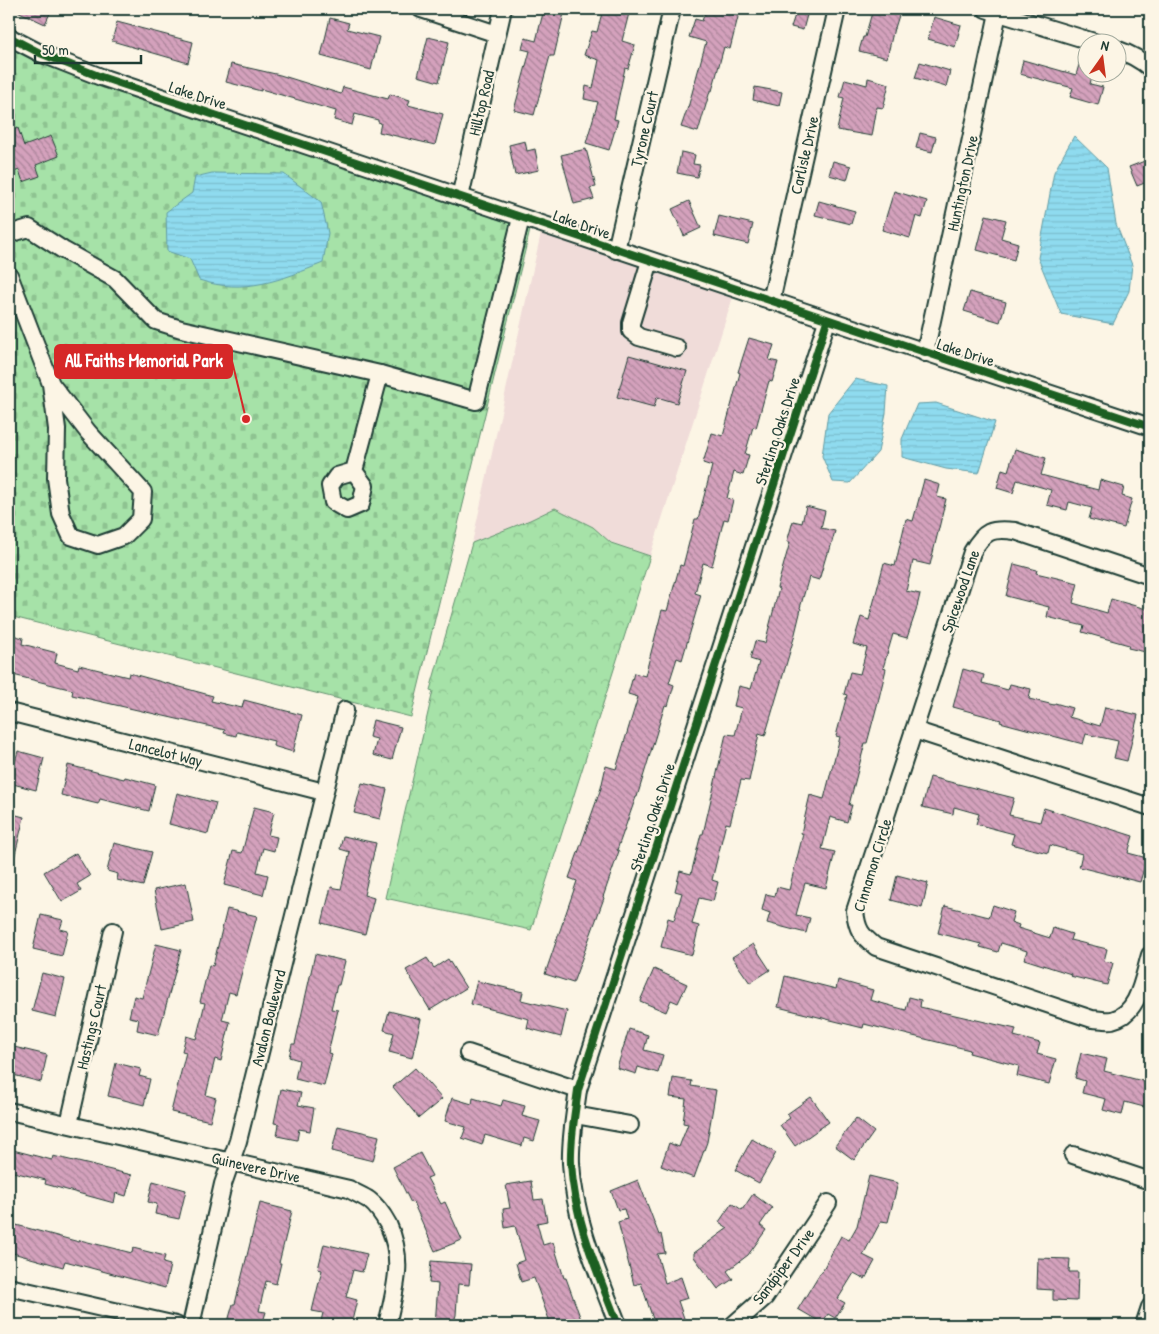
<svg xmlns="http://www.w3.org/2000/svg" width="1159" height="1334" font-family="'Patrick Hand',sans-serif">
<defs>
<pattern id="forest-crowns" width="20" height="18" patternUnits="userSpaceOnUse" patternTransform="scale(1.25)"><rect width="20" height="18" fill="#a6e2a8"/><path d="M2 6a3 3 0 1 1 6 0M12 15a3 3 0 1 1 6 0" fill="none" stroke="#8ec391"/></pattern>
<pattern id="cemetery-stones" width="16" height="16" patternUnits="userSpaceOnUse" patternTransform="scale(1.25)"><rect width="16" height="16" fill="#a6e2a8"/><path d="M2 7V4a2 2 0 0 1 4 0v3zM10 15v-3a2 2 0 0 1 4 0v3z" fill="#8ec391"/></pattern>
<pattern id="water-rules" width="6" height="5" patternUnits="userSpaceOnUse" patternTransform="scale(1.25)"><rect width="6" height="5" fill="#8fdbef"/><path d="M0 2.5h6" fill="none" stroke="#7bbdce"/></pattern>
<pattern id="building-back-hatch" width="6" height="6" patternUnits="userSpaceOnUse" patternTransform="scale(1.25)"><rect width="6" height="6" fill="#d4a1bc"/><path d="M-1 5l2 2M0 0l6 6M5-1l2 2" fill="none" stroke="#ab849a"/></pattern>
</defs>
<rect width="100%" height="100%" fill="#fcf5e5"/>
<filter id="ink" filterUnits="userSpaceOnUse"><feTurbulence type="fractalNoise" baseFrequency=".02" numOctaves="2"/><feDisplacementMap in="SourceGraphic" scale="10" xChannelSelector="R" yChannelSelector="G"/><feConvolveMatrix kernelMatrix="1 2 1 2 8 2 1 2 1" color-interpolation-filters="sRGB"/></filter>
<g filter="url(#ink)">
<polygon fill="#f0dcd9" points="541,233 733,297 650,556 611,543 593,527 555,508 530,520 472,543"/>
<polygon fill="url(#forest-crowns)" stroke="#62906e" points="555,508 593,527 611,543 650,556 531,930 385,898 433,691 430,690 472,543 530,520"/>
<polygon fill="url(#cemetery-stones)" stroke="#62906e" points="9,37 532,222 411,717 9,616"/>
<g fill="url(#water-rules)" stroke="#629ca4">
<polygon points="1074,136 1107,168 1116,224 1132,265 1129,291 1113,324 1061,314 1038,258 1054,172"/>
<path d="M212 173 284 174 321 202 328 233 323 263C281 280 244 295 199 280L190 259 167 251 166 212 192 193 195 177Z"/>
<polygon points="855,379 888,386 886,413 878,452 850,483 833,482 822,456 828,413"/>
<polygon points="936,403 995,422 979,473 946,469 902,457 902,439 917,404"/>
</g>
<g fill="url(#building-back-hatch)" stroke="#1f3d34">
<polygon points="13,9 52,9 45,24"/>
<polygon points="544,9 564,13 554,56 550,56 534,115 514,110 530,51 522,49 525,38 536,41"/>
<polygon points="603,9 630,9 622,41 635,45 628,69 625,68 614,119 618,120 609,150 586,143 598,102 584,99 586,86 593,88 599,60 584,55 592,31 597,32"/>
<polygon points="706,9 740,9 730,49 724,47 712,91 710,91 698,132 681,127 689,104 706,42 689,37 695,19 702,21"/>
<polygon points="873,9 901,9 895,28 894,28 887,58 859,51 863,37 865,37"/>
<polygon points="796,12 807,15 803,30 791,27"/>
<polygon points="934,17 961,25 955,47 928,39"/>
<polygon points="330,18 349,23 347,29 379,37 371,70 321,56"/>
<polygon points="117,22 193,42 188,63 112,41"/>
<polygon points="428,37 449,42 439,82 418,76"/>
<polygon points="1083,51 1086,52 1086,72 1093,72 1090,84 1103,87 1098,105 1070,97 1073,88 1020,74 1023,60 1076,75"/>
<polygon points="920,62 950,71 946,87 915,78"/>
<polygon points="231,64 280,75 341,94 343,87 388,99 390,94 410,100 408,105 443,114 435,145 379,132 381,123 378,122 378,120 355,114 352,125 334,120 336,111 261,89 261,91 226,82"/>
<polygon points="868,78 889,84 883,108 877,107 872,136 837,130 844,98 840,97 845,79 867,85"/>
<polygon points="755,87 782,92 779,106 753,100"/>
<polygon points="18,128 24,146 51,136 59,156 36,165 40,176 23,182 19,170 14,172 9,158 9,131"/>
<polygon points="920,133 936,137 932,152 916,148"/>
<polygon points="525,141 527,151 535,149 539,170 515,175 509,145"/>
<polygon points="586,149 596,187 590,188 594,199 574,204 561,155"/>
<polygon points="681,152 695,155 693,164 700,165 697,177 677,173"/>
<polygon points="1150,159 1150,181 1137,186 1129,167"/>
<polygon points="833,161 851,166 847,180 829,175"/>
<polygon points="894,191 927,201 922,218 916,216 910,238 882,230"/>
<polygon points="689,201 701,228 684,236 672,209"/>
<polygon points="819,201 855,211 851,224 815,215"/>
<polygon points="986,215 1006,220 1001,238 1018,243 1014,260 977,250"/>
<polygon points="719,216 753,224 748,244 714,236"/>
<polygon points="970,292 1006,302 1000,322 964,311"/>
<polygon points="749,338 774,345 769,360 778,362 772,382 769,381 756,428 753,427 745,454 749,455 743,475 734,472 727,498 733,500 728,520 724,519 712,566 703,563 695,593 701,595 682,660 677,658 669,683 674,685 668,706 665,705 637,797 636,797 617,850 619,851 603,897 604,898 573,983 545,974 577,881 569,878 601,788 606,766 616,769 638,697 628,694 634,673 645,676 662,610 667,611 680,565 683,566 695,519 698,519 712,466 703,463 712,433 723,436 740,373 738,372"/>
<polygon points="629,355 687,371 677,403 657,397 654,407 617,397"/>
<polygon points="1015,449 1046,458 1041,475 1098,490 1100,480 1124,487 1122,496 1132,499 1124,528 1089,519 1092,508 1069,502 1067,510 1047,505 1051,490 1017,480 1013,493 997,488 1002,469 1008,471"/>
<polygon points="924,480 940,485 937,497 946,499 939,528 930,565 913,561 906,591 920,594 916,611 907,638 893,634 883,668 886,669 878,702 867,743 865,743 849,805 852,805 847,822 830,817 822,849 835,852 826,888 805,883 796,915 810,918 806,933 767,923 770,913 762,910 766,894 775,896 777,887 789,890 803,834 801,833 810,795 824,799 840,737 836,736 847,695 844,694 850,672 860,674 867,648 853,644 861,617 869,620 884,563 895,566 906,519 913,521"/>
<polygon points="806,506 825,511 821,528 835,531 829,553 827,553 819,580 809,577 800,608 801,609 794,638 765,736 759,734 749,781 741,780 730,824 726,823 712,880 718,882 713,901 699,898 692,924 699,926 692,955 661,947 668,918 674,920 682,893 675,891 680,871 691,874 701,834 703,834 726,734 735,735 742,708 734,706 739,686 751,689 759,662 750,659 755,641 765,643 779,589 777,588 790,542 787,542 793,521 802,523"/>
<polygon points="1014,564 1037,570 1036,573 1078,583 1073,603 1107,613 1111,599 1150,610 1150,653 1128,648 1129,645 1082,632 1084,626 1047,617 1049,607 1006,596"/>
<polygon points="9,634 23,638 22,644 57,653 55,663 78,669 79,665 128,677 129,673 213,696 211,701 242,708 244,700 302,715 293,752 273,746 274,741 237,732 236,736 224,733 225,730 72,695 73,690 9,674"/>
<polygon points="963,669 984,675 982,683 1008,690 1010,684 1031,689 1029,699 1054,705 1055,703 1072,708 1069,717 1100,726 1105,707 1138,715 1127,761 1114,758 1118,741 1086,734 1083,744 1000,722 1001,720 953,707"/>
<polygon points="373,720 401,727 392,760 373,755 377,739 369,737"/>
<polygon points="18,751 44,758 36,790 9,783 9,768 13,769"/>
<polygon points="68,765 124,779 125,777 155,785 149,811 100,799 98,804 61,795"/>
<polygon points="930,777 1014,798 1009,815 1040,822 1044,808 1133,836 1128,853 1147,858 1140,882 1079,867 1082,854 1050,845 1048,853 1011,844 1014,834 976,824 979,814 954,807 953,814 922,807"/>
<polygon points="362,783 387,789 380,819 354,813"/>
<polygon points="177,793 216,803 208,834 169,824"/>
<polygon points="254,807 274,812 268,835 277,837 274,851 263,848 257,872 268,875 263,895 224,885 233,851 242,853"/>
<polygon points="9,813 24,817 13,863 9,862"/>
<polygon points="343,836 376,843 364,895 374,898 365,934 322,923 331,887 341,889 350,852 340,849"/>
<polygon points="114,843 152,852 143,886 117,880 118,874 107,871"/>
<polygon points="76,853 90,876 77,884 81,891 62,902 44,872"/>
<polygon points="897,875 928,883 922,908 891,900"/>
<polygon points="186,883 194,922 162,929 154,890"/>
<polygon points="993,905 1014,912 1011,922 1019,925 1018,928 1050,938 1053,928 1072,934 1070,940 1107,949 1104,961 1113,963 1107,985 1070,976 1071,974 1024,959 1027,951 1001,943 998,952 980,947 981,944 938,933 945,906 989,917"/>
<polygon points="227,909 257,916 236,994 229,992 222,1020 230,1022 221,1061 215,1059 206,1095 216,1098 210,1121 171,1112 186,1052 182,1051 186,1036 196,1039 205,1003 200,1002 209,965 213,966"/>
<polygon points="41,915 63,920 60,929 68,931 62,956 33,949"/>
<polygon points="156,944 181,950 158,1035 137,1030 139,1019 129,1017 134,996 142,998"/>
<polygon points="753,944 770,970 750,983 732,957"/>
<polygon points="315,954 345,961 339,985 337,985 331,1009 338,1010 328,1053 332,1054 324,1086 295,1079 299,1060 289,1057 292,1044 295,1044"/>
<polygon points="427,958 434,968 448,959 466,988 430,1010 406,970"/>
<polygon points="654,969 687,984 678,1003 671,1000 666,1012 640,1001"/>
<polygon points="42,973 65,979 56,1017 32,1011"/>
<polygon points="785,976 836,989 838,980 873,990 870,1000 906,1010 909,997 921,1000 920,1007 1016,1029 1014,1036 1040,1043 1037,1054 1056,1059 1049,1084 1017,1076 1019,1066 969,1053 970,1050 864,1024 863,1028 778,1007"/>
<polygon points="477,981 523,992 521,1000 567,1011 561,1037 527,1028 529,1019 471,1004"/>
<polygon points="389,1011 421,1019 412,1058 389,1052 394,1033 384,1030"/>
<polygon points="629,1029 648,1035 644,1050 663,1055 658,1073 638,1067 636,1074 617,1068"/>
<polygon points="14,1047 47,1055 41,1082 9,1074"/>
<polygon points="1081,1053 1107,1059 1104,1071 1150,1083 1144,1107 1125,1102 1122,1115 1103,1110 1106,1099 1082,1093 1085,1081 1075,1078"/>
<polygon points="116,1063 141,1069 139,1076 150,1079 144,1105 108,1096"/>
<polygon points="415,1068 442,1099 419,1118 393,1087"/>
<polygon points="673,1078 692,1081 691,1086 716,1090 707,1142 694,1178 661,1166 669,1143 679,1147 688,1124 683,1123 686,1099 670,1097"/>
<polygon points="281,1089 301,1093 298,1105 314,1108 310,1131 299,1129 297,1140 277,1136 279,1124 274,1123"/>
<polygon points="811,1097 829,1122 795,1146 780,1125 790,1118 787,1114"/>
<polygon points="452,1098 472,1104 473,1098 501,1106 503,1100 525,1106 522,1116 540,1121 534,1141 524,1138 522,1146 485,1135 482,1145 462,1138 466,1127 445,1121"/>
<polygon points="856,1118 874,1132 854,1160 835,1146"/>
<polygon points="338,1126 379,1136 373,1161 332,1151"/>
<polygon points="752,1139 776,1153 759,1183 735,1170"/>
<polygon points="9,1149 52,1160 53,1156 132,1175 126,1196 116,1193 114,1203 45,1184 46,1180 9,1171"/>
<polygon points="420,1153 432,1176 427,1178 441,1204 445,1202 462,1240 435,1251 413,1202 411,1203 393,1167"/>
<polygon points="869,1176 898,1183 888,1222 881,1221 863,1255 875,1261 865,1279 854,1273 838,1299 845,1303 835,1318 828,1314 822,1323 798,1309 820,1273 821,1273 841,1236 849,1240 857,1226"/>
<polygon points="638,1180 659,1235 661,1234 665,1253 657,1254 665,1283 681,1277 688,1298 678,1301 685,1321 671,1325 655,1325 641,1283 634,1285 618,1222 627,1219 624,1209 618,1210 611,1191"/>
<polygon points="153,1181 186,1190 179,1219 155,1214 157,1204 148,1202"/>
<polygon points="531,1181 534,1200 543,1199 547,1221 537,1223 543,1245 553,1242 564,1278 566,1278 583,1325 551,1325 534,1278 521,1282 516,1263 525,1260 515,1226 505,1228 503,1209 510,1208 506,1185"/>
<polygon points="753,1194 772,1208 760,1225 766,1230 748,1255 727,1271 733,1279 718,1289 694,1257 694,1253 728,1228 719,1222 732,1203 742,1210"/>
<polygon points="260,1203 292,1211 279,1263 281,1263 276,1284 266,1281 259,1311 266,1312 262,1325 227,1325 233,1304 235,1304"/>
<polygon points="9,1223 79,1242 80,1240 132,1253 133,1248 165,1256 163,1263 170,1265 165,1288 65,1261 63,1267 9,1252"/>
<polygon points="324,1244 367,1254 362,1272 353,1270 346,1297 357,1300 351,1325 320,1325 323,1313 312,1311 322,1270 318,1269"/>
<polygon points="1038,1258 1070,1259 1069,1272 1078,1272 1077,1301 1053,1300 1053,1290 1037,1289"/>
<polygon points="431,1261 471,1264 469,1285 458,1284 456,1315 453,1325 435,1325 438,1284 429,1283"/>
</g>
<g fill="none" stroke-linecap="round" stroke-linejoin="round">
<defs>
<g id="minor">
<polyline points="421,9 497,34"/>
<polyline points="986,9 1094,42"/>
<polyline points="9,37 40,53 101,77 1150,427"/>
<path d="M1116 49C1130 54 1140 59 1150 68"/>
<polyline points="460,197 503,9"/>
<polyline points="9,234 29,228 63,250 115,279 156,321 181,329 380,374"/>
<polyline points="616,250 672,9"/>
<polyline points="650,261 631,323 631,331 639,337 677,348"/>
<polyline points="9,275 51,384 57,429 56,478 61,514 71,536 98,545 124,536 141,519 143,492 88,432 51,384"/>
<polyline points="771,301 837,9"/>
<polyline points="925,353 998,13"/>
<polyline points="354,471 337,476 330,486 333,502 347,510 361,504 365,486 354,471 380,374 476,401 521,218"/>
<path d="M1150 576 1015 531C991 528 984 531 972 552L855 911C857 930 861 935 876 947L1092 1019C1098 1019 1106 1021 1112 1020 1139 1014 1143 978 1150 955"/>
<polyline points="9,712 324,792"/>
<polyline points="914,730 1150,807"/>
<polyline points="468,1053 578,1090"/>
<path d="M9 1111 349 1189C355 1193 363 1196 369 1200 377 1206 383 1215 388 1224 405 1261 395 1288 387 1325"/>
<polyline points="575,1115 630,1125"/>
<polyline points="69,1124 113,931"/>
<polyline points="1073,1155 1150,1181"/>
<polyline points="9,1287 176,1325"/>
<polyline points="191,1325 223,1184 238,1141 345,710"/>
<path d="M618 1325C598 1273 574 1220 571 1163 570 1139 575 1113 578 1090L827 321"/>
<polyline points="733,1325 765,1297 828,1203"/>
<polyline points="1144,1325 1150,1307"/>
</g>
</defs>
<use href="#minor" stroke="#1f3d34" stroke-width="20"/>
<use href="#minor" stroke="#fcf5e5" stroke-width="16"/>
<defs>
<g id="cycleway">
<polyline points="9,37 40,53 101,77 1150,427"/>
<path d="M618 1325C598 1273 574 1220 571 1163 570 1139 575 1113 578 1090L827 321"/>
</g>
</defs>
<use href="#cycleway" stroke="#fcf5e5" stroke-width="11"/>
<use href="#cycleway" stroke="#1b5e20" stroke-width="8"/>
</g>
</g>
<g text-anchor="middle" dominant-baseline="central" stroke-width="4.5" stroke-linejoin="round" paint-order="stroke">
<g font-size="16" fill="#1f3d34" stroke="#fcf5e5">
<text transform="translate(198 95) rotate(18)">Lake Drive</text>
<text transform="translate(481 103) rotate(-77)">Hilltop Road</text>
<text transform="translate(644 129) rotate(-77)">Tyrone Court</text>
<text transform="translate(804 155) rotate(-77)">Carlisle Drive</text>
<text transform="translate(962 183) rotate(-78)">Huntington Drive</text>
<text transform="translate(582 224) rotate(19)">Lake Drive</text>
<text transform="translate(966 352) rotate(18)">Lake Drive</text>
<text transform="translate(777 431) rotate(-72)">Sterling Oaks Drive</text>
<text transform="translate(960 591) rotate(-71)">Spicewood Lane</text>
<text transform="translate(166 752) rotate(14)">Lancelot Way</text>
<text transform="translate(652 817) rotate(-72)">Sterling Oaks Drive</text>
<text transform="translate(872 865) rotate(-73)">Cinnamon Circle</text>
<text transform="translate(268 1018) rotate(-76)">Avalon Boulevard</text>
<text transform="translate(91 1027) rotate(-77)">Hastings Court</text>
<text transform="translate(256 1167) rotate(13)">Guinevere Drive</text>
<text transform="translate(783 1266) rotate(-53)">Sandpiper Drive</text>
</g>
</g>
<path fill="none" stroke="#d62828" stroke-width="2" d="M246 419L232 361"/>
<circle fill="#d62828" stroke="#fcf5e5" stroke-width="2" cx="246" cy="419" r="5"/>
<rect fill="#d62828" stroke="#d62828" stroke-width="2" x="55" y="345" width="177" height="33" rx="5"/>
<g font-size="18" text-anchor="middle" font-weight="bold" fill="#fff">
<text x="144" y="367">All Faiths Memorial Park</text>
</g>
<rect width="1159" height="1334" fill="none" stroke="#fcf5e5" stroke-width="30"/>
<rect x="15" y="15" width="1129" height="1304" fill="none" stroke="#1f3d34" stroke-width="2" filter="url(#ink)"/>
<g transform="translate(1102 58) rotate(14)"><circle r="24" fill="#fcf5e5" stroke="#a4ab9e"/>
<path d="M0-4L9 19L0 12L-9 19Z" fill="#c8321e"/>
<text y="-8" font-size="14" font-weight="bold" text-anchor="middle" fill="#1f3d34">N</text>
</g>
<path d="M35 55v8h106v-8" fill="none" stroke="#1f3d34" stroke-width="2.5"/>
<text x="42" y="55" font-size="15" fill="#1f3d34" stroke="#fcf5e5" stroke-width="4" paint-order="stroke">50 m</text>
</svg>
